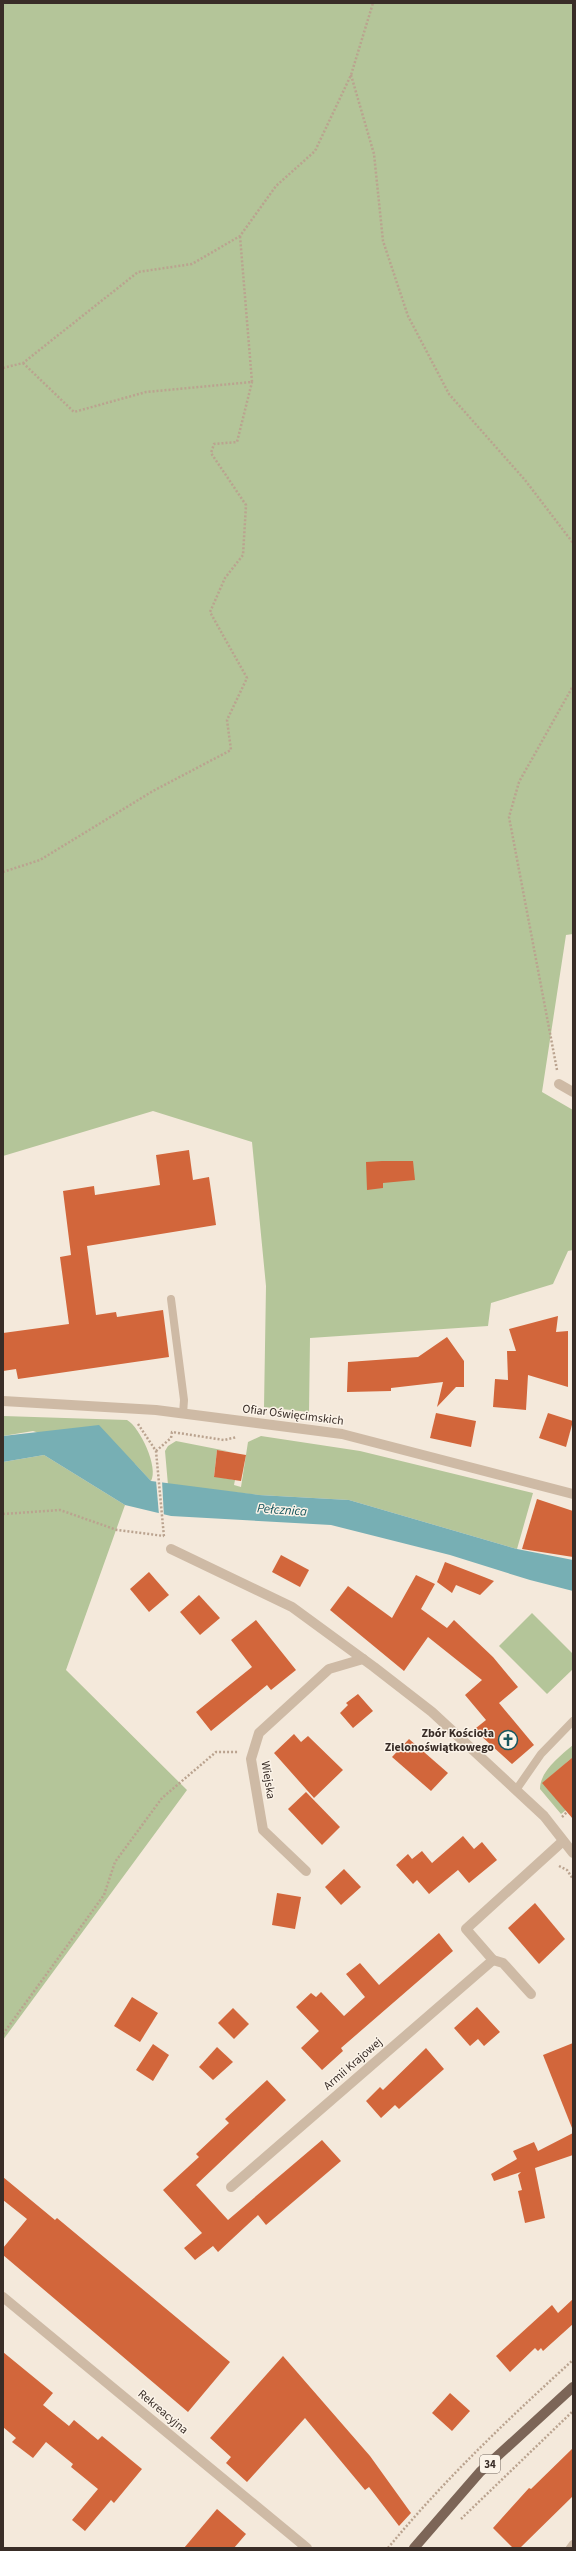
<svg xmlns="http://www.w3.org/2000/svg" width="576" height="2551" font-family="'Source Sans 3',sans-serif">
<rect width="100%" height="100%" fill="#f4e9db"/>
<g fill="#b4c599">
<polygon points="3,3 573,3 573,934 566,935 542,1092 573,1110 573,1250 568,1251 553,1284 491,1303 488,1326 310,1338 309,1412 264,1407 266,1286 252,1142 153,1111 3,1156"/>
<path d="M3 1416 127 1420C140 1427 159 1468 151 1481L135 1464 33 1431 3 1436Z"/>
<polygon points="261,1436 360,1451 533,1493 517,1549 349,1500 259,1495 168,1485 165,1451 168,1446 176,1441 232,1452 217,1450 214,1476 235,1480 234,1485 241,1487 248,1442"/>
<polygon points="44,1455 125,1505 66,1670 187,1790 3,2040 3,1462"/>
<polygon points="532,1613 573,1654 573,1669 547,1694 499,1646"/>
<path d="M573 1745V1757L543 1783 566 1810 561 1814 540 1789C540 1771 560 1756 573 1745Z"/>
</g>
<polygon fill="#77afb4" points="99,1425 151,1481 259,1495 349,1500 517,1549 573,1560 573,1591 530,1580 450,1555 331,1525 171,1516 125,1505 44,1455 3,1462 3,1436"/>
<polygon fill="#f4e9db" points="156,1480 162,1481 164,1517 159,1515"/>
<g fill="#d2663b">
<polygon points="189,1150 193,1180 209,1177 216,1225 87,1246 96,1315 116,1312 117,1317 163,1310 169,1357 18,1379 16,1369 3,1371 3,1333 69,1324 60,1257 71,1255 63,1191 94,1186 95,1195 160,1185 156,1155"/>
<polygon points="382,1161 413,1161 415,1180 383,1183 383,1188 367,1190 366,1162"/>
<polygon points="558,1316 556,1332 568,1331 568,1387 528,1375 526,1410 493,1407 495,1379 508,1380 507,1351 516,1351 509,1329"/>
<polygon points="447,1337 464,1361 464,1387 456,1387 437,1407 443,1382 391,1388 391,1391 347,1392 348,1362 418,1357"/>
<polygon points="436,1413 476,1421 471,1447 430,1438"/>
<polygon points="548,1413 573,1421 566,1447 539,1438"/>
<polygon points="217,1450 246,1455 241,1481 214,1477"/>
<polygon points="537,1499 573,1511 573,1557 522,1549"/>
<polygon points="281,1555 309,1570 300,1587 272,1572"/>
<polygon points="445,1562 484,1577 494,1581 480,1595 456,1585 452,1593 437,1582"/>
<polygon points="149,1572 169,1595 149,1612 130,1589"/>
<polygon points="416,1575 435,1584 421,1609 447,1628 454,1620 493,1657 518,1687 499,1703 534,1745 512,1764 480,1735 476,1728 486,1720 465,1695 482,1680 428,1637 404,1671 330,1610 348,1586 392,1618"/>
<polygon points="199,1595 220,1618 200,1635 180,1612"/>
<polygon points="256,1620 296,1670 271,1690 267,1685 211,1731 196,1712 252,1667 231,1640"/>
<polygon points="358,1694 373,1711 353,1728 340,1713 348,1705 346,1703"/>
<polygon points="294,1734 301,1742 308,1736 343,1770 314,1798 274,1753"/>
<polygon points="409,1739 448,1773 431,1791 392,1757"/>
<polygon points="573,1757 573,1819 542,1783"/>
<polygon points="306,1792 340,1827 322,1845 288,1809"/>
<polygon points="463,1836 474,1849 482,1842 497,1860 469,1883 458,1870 429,1894 417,1880 413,1884 396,1865 408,1854 412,1859 422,1851 432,1863"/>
<polygon points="344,1869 361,1887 341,1905 325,1887"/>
<polygon points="277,1893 301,1897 295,1929 272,1925"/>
<polygon points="535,1903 565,1939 539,1964 508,1928"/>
<polygon points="439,1933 453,1951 341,2048 343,2051 322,2070 301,2048 319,2031 296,2007 311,1993 316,1997 321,1992 344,2016 365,1997 346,1974 360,1963 379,1985"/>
<polygon points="132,1997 158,2013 140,2042 114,2026"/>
<polygon points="477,2007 500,2032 484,2046 478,2039 470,2046 454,2028"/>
<polygon points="233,2008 249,2024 234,2039 218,2023"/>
<polygon points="573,2043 573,2128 572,2128 543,2055"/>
<polygon points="153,2044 169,2055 153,2081 136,2070"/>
<polygon points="217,2047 233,2062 213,2080 199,2067"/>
<polygon points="426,2048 444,2069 399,2109 395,2105 381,2118 366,2101 380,2087 383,2090"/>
<polygon points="267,2080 286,2100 196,2185 228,2220 322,2140 341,2161 266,2225 258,2215 218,2252 213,2246 195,2260 184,2248 202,2233 163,2190 199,2157 196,2154 229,2123 225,2119"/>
<polygon points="573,2133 573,2155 535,2168 545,2218 525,2223 518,2191 522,2190 518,2175 521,2172 494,2181 491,2174 517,2159 513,2151 534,2142 538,2151"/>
<polygon points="3,2177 55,2220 57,2218 230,2362 188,2412 3,2255 3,2248 27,2219 3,2200"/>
<polygon points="573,2299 573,2324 543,2351 541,2348 538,2351 535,2348 510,2372 496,2356 552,2305 558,2313"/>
<polygon points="3,2352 53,2393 43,2405 69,2426 74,2420 98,2440 102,2436 142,2469 114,2503 111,2500 85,2531 72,2520 98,2489 71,2467 73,2464 46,2442 33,2458 12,2442 16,2438 3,2427"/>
<polygon points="283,2356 370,2456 411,2513 399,2526 369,2487 365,2490 305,2418 247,2482 226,2463 231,2457 210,2438"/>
<polygon points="450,2393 470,2411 452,2431 432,2413"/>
<polygon points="573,2448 573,2496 520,2548 513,2548 493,2528 529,2488 531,2489"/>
<polygon points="217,2509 246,2534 234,2548 184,2548"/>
</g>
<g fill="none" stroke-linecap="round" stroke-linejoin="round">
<g stroke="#baa38f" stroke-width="2.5" stroke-dasharray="2 2" stroke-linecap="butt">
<polyline points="351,75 374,154 383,241 408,316 449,394 525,480 573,543"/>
<polyline points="23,363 74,412 146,392 252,382 240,236"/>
<polyline points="3,368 23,363 138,272 192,264 240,236 276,186 315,151 351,75 373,3"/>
<polyline points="3,872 40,860 153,791 231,750 227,720 247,678 210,612 225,578 243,555 246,505 211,453 214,444 237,442 252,382"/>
<polyline points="557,1070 509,817 519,782 573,686"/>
<polyline points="138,1424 156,1451 164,1537"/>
<polyline points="156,1451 171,1438 172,1432 224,1440 237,1437"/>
<polyline points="3,1514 60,1510 117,1530 164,1536"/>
<polyline points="562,1817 567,1812"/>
<polyline points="559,1866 567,1870 573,1879"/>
<polyline points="3,2034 104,1895 115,1862 162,1798 216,1752 239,1752"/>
<polyline points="461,2519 573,2411"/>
<path d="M388 2548C444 2480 508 2419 573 2360"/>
</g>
<g stroke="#cebaa5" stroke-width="8">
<polyline points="171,1299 184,1400 183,1414"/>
<polyline points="516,1790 541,1754 573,1721"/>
<polyline points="570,2548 573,2544"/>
</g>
<g stroke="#cebaa5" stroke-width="10">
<polyline points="559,1084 573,1092"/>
<polyline points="171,1549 292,1607 374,1667 432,1712 544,1816 573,1853"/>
<polyline points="306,1871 263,1830 251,1759 259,1733 329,1669 363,1659"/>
<polyline points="493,1960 503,1963 531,1994"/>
<polyline points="231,2187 493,1960 466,1929 563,1841"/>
<polyline points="3,2297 307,2548"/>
</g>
<polyline stroke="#cebaa5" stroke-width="10" points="3,1401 156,1410 342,1434 573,1494"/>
<polyline stroke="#7c6557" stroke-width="10" points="414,2548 480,2472 573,2387"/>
</g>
<defs>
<symbol id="church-ring" viewBox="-11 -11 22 22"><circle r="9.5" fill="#fbf3e8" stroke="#18575f" stroke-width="1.5"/><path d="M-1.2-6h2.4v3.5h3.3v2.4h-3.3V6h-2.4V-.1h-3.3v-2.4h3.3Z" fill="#18575f"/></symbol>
</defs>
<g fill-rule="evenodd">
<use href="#church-ring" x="497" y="1729" width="22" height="22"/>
</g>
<g text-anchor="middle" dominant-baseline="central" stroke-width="3" stroke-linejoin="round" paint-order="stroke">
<rect fill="#fbf3e8" stroke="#736861" stroke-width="1" x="480" y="2455" width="20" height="18" rx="3"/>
<g font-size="11" font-weight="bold" fill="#392d27">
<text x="490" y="2464">34</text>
</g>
<g font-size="12" fill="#392d27" stroke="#fbf3e8">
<text transform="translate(293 1415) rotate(7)">Ofiar Oświęcimskich</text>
<text transform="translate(268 1780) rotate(81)">Wiejska</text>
<text transform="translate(353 2064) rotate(-41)">Armii Krajowej</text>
<text transform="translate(163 2412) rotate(40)">Rekreacyjna</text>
</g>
<g font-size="12" font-weight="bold" fill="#392d27" stroke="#fbf3e8" text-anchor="end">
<text x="494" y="1733">Zbór Kościoła<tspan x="494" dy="14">Zielonoświątkowego</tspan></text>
</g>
<g font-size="13" font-style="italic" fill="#18575f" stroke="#fbf3e8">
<text transform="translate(282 1510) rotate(4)">Pełcznica</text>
</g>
</g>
<rect width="576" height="2551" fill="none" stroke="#392d27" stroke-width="8"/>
</svg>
